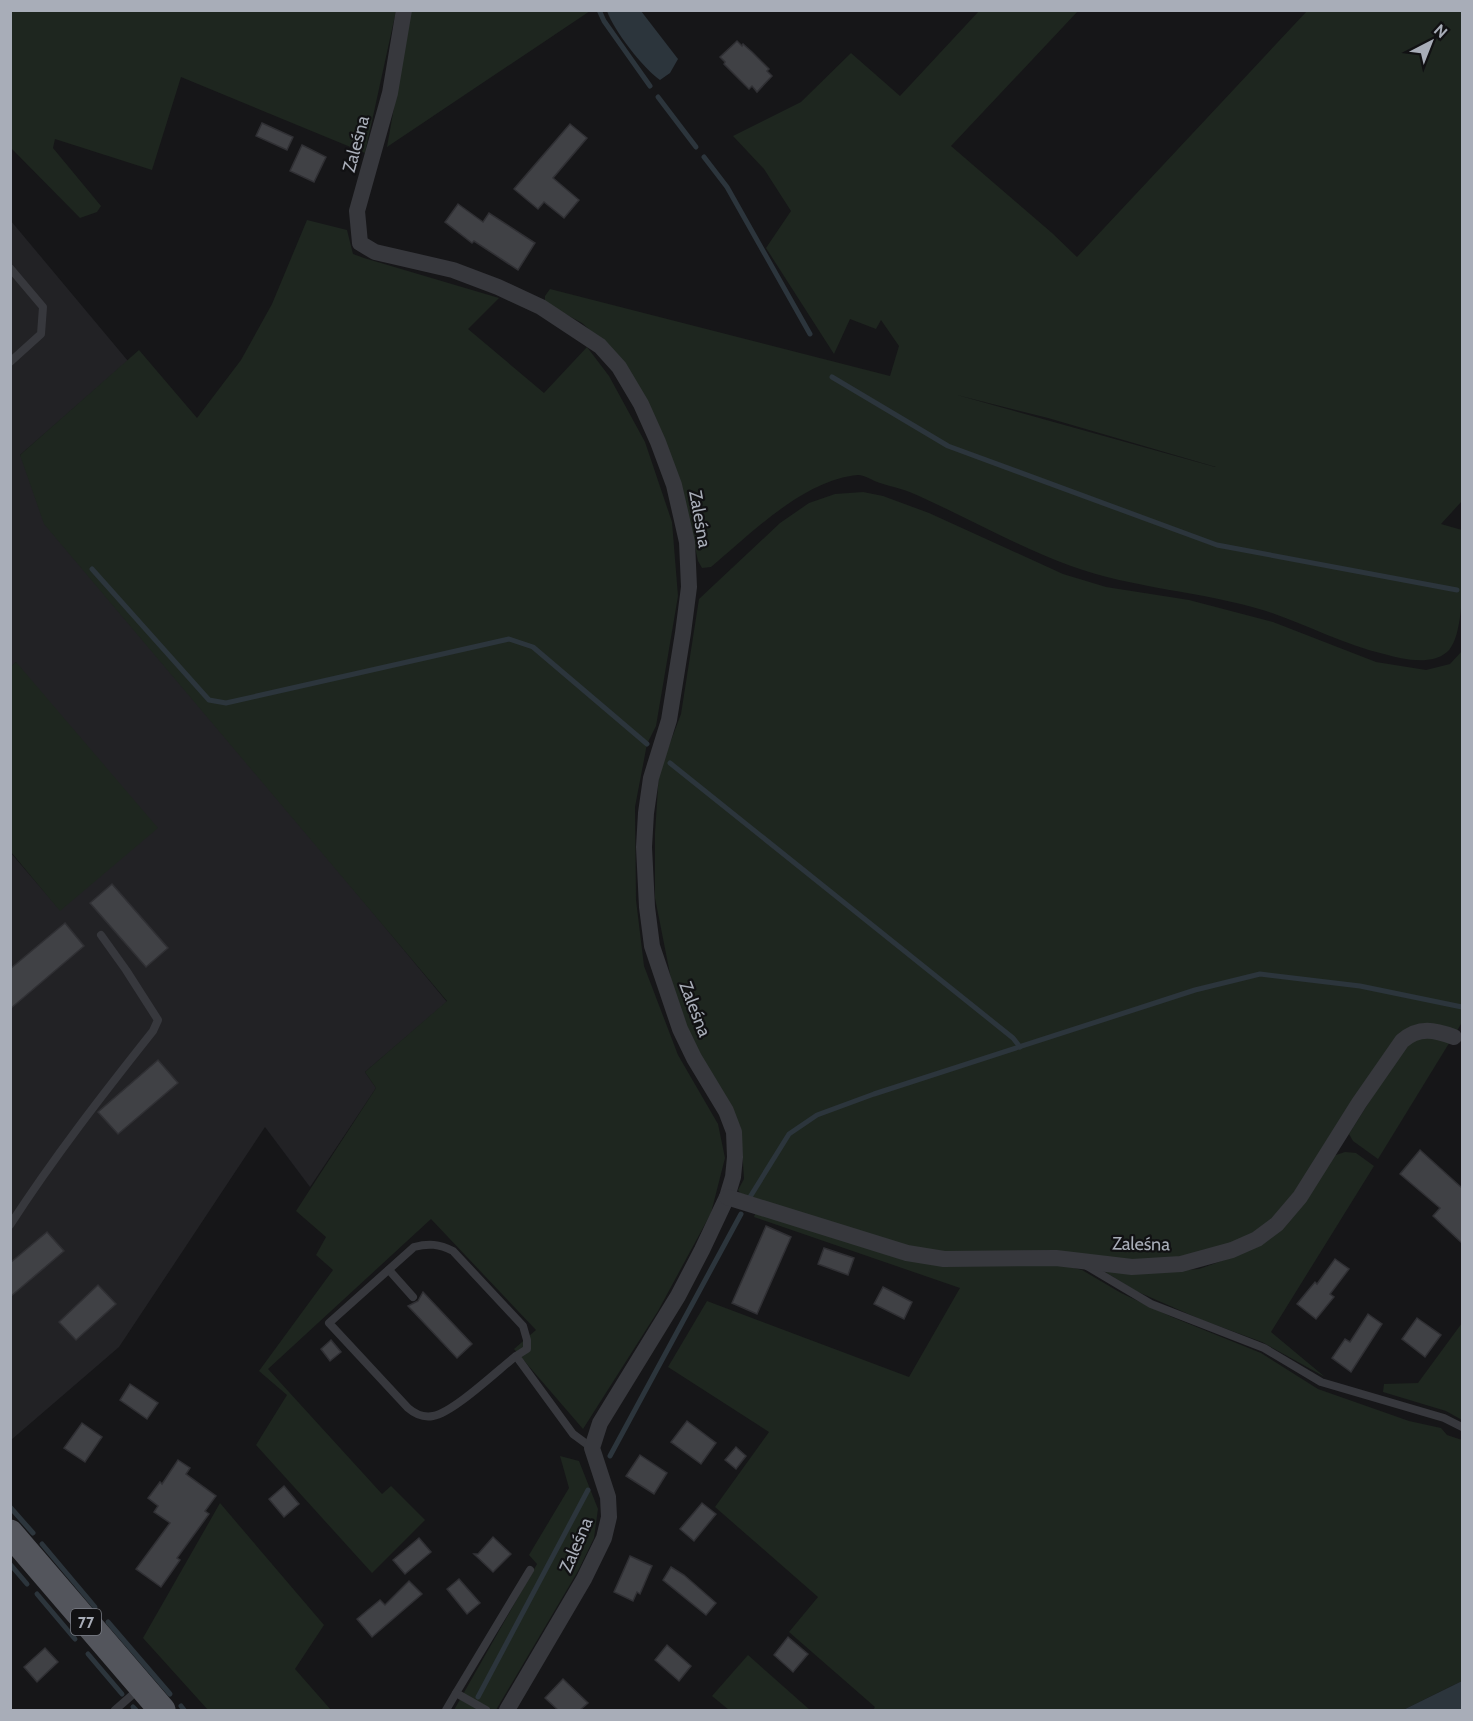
<svg xmlns="http://www.w3.org/2000/svg" width="1473" height="1721" font-family="Cabin,sans-serif">
<rect width="100%" height="100%" fill="#161618"/>
<polygon fill="#222225" points="11,221 128,361 20,455 302,827 447,1002 365,1072 376,1088 310,1187 265,1127 119,1347 11,1440 10,852 60,910 16,662 11,667"/>
<g fill="#1e261f" fill-rule="evenodd">
<polygon points="10,11 396,10 396,11 365,153 181,77 152,170 55,139 53,148 101,206 97,212 80,218 11,148"/>
<polygon points="411,11 590,11 387,147"/>
<path d="M979 11H1078L951 146 1052 233 1077 257 1307 11H1462V501L1441 524 1462 530C1462 556 1467 635 1447 652 1431 666 1402 659 1384 654 1344 645 1305 624 1266 611 1202 591 1134 589 1071 566 1019 547 970 519 919 496 907 490 893 487 880 483 873 481 865 475 858 475 803 480 752 533 711 567L702 568 698 561 694 542 608 346 582 323 545 303V296L550 289 890 376 899 346 881 320 876 329 850 319 834 354 766 248 791 211 764 169 733 136 801 102 851 53 900 96ZM957 395 1048 418 1216 467H1215Z"/>
<polygon points="307,220 347,230 353,254 364,258 499,298 468,329 544,393 587,347 609,376 645,442 672,522 678,596 656,726 647,744 635,807 636,900 644,966 678,1055 718,1124 725,1158 711,1213 658,1311 583,1429 514,1349 536,1330 431,1219 268,1369 382,1494 391,1486 425,1520 372,1573 256,1445 287,1395 259,1371 333,1270 316,1255 326,1237 296,1211 376,1088 365,1072 447,1001 44,524 20,455 139,350 197,418 241,360 272,304"/>
<polygon points="863,492 883,496 929,513 1063,574 1106,587 1189,600 1273,622 1376,662 1426,670 1450,664 1462,651 1462,1022 1457,1031 1423,1026 1284,1209 1243,1241 1168,1261 959,1256 900,1246 740,1193 738,1190 744,1179 741,1132 689,1037 674,994 655,898 655,833 659,772 681,714 699,599 780,523 809,503 835,494"/>
<polygon points="16,662 158,828 60,911 11,852 10,667"/>
<polygon points="1420,1036 1451,1040 1378,1159 1353,1141 1349,1134 1405,1045"/>
<polygon points="1345,1152 1356,1153 1374,1166 1271,1332 1325,1377 1262,1342 1202,1320 1136,1291 1102,1270 1166,1272 1199,1269 1230,1258 1253,1247 1333,1156"/>
<polygon points="756,1211 891,1255 1054,1263 1082,1270 1121,1293 1172,1317 1261,1353 1318,1389 1409,1421 1441,1428 1447,1435 1462,1440 1462,1681 1403,1710 873,1710 875,1707 789,1632 818,1597 715,1507 769,1432 668,1367 707,1301 909,1377 960,1288 754,1217"/>
<polygon points="1462,1323 1462,1420 1446,1411 1383,1392 1384,1384 1418,1383"/>
<polygon points="560,1456 579,1461 598,1509 594,1538 578,1571 496,1710 454,1710 537,1564 529,1555 569,1488"/>
<polygon points="220,1503 324,1625 295,1669 331,1710 208,1710 143,1638"/>
<polygon points="748,1655 810,1710 729,1710 712,1696"/>
</g>
<g fill="#2c353c">
<path d="M607 11H641L678 59 670 73 660 80C643 68 614 31 607 11Z"/>
<polygon points="1462,1681 1462,1710 1403,1710"/>
</g>
<g fill="none" stroke-linecap="round" stroke-linejoin="round">
<g stroke="#2c353c" stroke-width="5">
<polyline points="599,10 604,21 650,86"/>
<polyline points="658,97 696,147"/>
<polyline points="704,157 727,187 810,334"/>
<polyline points="832,377 948,446 1217,545 1457,590"/>
<polyline points="92,569 209,700 226,703 509,639 533,647 647,744"/>
<polyline points="670,763 1013,1038 1020,1047"/>
<polyline points="750,1197 789,1134 817,1115 874,1094 1195,990 1260,974 1360,986 1462,1007"/>
<polyline points="610,1456 741,1214"/>
<polyline points="10,1507 33,1533"/>
<polyline points="42,1544 95,1607"/>
<polyline points="10,1564 27,1584"/>
<polyline points="37,1594 75,1639"/>
<polyline points="108,1622 170,1694"/>
<polyline points="88,1654 122,1694"/>
<polyline points="478,1697 588,1490"/>
<polyline points="181,1706 184,1710"/>
<polyline points="133,1707 136,1710"/>
</g>
</g>
<g fill="#404145" stroke="#303034" stroke-width="1.5">
<polygon points="737,41 742,46 743,44 752,52 769,69 767,71 772,76 757,92 752,86 749,89 724,64 725,62 720,57"/>
<polygon points="262,123 293,137 287,150 256,136"/>
<polygon points="570,124 587,138 553,178 579,200 564,218 544,202 538,209 514,189"/>
<polygon points="302,145 326,157 314,182 290,171"/>
<polygon points="458,204 483,222 489,213 535,243 518,270 474,241 472,243 445,222"/>
<polygon points="112,884 168,948 146,967 90,903"/>
<polygon points="65,923 84,946 10,1009 10,969"/>
<polygon points="158,1060 178,1083 118,1134 98,1112"/>
<polygon points="1420,1150 1462,1188 1462,1243 1433,1216 1440,1208 1400,1174"/>
<polygon points="766,1226 791,1237 757,1314 732,1303"/>
<polygon points="47,1232 64,1251 10,1297 10,1263"/>
<polygon points="824,1248 854,1258 848,1275 818,1264"/>
<polygon points="1335,1259 1349,1269 1330,1294 1334,1297 1316,1319 1297,1304 1315,1282 1317,1284"/>
<polygon points="98,1285 116,1304 76,1340 59,1322"/>
<polygon points="883,1287 912,1302 904,1319 874,1304"/>
<polygon points="423,1292 472,1344 457,1358 408,1306 418,1301"/>
<polygon points="1368,1314 1382,1324 1351,1372 1332,1358 1345,1339 1350,1342"/>
<polygon points="1417,1318 1441,1335 1425,1357 1402,1339"/>
<polygon points="331,1340 341,1352 330,1361 321,1349"/>
<polygon points="130,1384 158,1403 147,1419 120,1400"/>
<polygon points="687,1421 716,1443 701,1464 671,1442"/>
<polygon points="82,1423 102,1437 85,1462 64,1448"/>
<polygon points="736,1447 746,1456 736,1469 725,1460"/>
<polygon points="640,1455 667,1473 654,1494 626,1476"/>
<polygon points="178,1460 190,1468 186,1474 216,1496 205,1511 209,1514 177,1558 180,1560 161,1587 136,1569 170,1523 154,1512 158,1506 148,1498 160,1482 162,1484"/>
<polygon points="284,1486 299,1504 284,1517 269,1499"/>
<polygon points="702,1503 716,1514 694,1541 680,1529"/>
<polygon points="493,1537 511,1554 493,1572 474,1554 478,1554"/>
<polygon points="419,1538 431,1552 405,1574 393,1560"/>
<polygon points="630,1556 652,1566 640,1594 637,1592 633,1601 614,1592"/>
<polygon points="671,1567 684,1575 716,1603 706,1615 663,1580"/>
<polygon points="459,1579 480,1603 467,1614 447,1589"/>
<polygon points="409,1581 422,1594 372,1637 357,1619 380,1600 385,1605"/>
<polygon points="788,1637 808,1654 793,1672 774,1655"/>
<polygon points="667,1645 691,1666 679,1681 655,1660"/>
<polygon points="45,1648 58,1662 37,1682 24,1667"/>
<polygon points="563,1679 588,1703 580,1710 558,1710 545,1698"/>
</g>
<g fill="none" stroke-linecap="round" stroke-linejoin="round">
<g stroke="#37383d" stroke-width="8">
<polyline points="10,268 43,307 41,334 10,362"/>
<path d="M10 1225C54 1157 103 1094 153 1031L158 1020 126 970 101 935"/>
<polyline points="1087,1266 1151,1304 1264,1348 1321,1382 1444,1418 1462,1427"/>
<polyline points="389,1270 413,1297"/>
<path d="M516 1356 527 1349V1340L523 1326 453 1251C439 1244 429 1243 414 1247L329 1323 408 1408C415 1414 423 1418 433 1416 453 1413 498 1370 516 1356L573 1434 592 1448"/>
<polyline points="456,1693 530,1570"/>
<polyline points="115,1710 139,1689"/>
<polyline points="446,1710 456,1693 486,1710"/>
</g>
<g stroke="#37383d" stroke-width="16">
<polyline points="404,10 390,93 357,211 360,243 375,252 453,270 498,287 541,307 600,346 619,367 641,404 658,442 674,485 687,542 689,587 683,633 669,720 651,778 646,813 644,847 647,907 652,946 680,1029 694,1058 726,1111 734,1132 735,1157 733,1177 727,1197 702,1250 678,1296 600,1423 592,1448 608,1497 609,1517 604,1538 584,1579 507,1710"/>
<path d="M727 1197 907 1253 944 1259 1056 1258 1132 1267 1181 1264 1232 1250 1257 1239 1277 1224 1300 1197 1359 1103 1402 1041C1419 1026 1435 1030 1454 1037"/>
</g>
<polyline stroke="#53555c" stroke-width="27" points="10,1533 162,1710"/>
</g>
<g text-anchor="middle" dominant-baseline="central" stroke-width="4.5" stroke-linejoin="round" paint-order="stroke">
<rect fill="#111113" stroke="#7b7e86" stroke-width="1.5" x="71" y="1609" width="30" height="26" rx="4.5"/>
<g font-size="16" font-weight="bold" fill="#a8adb8">
<text x="86" y="1622">77</text>
</g>
<g font-size="18" fill="#a8adb8" stroke="#111113">
<text transform="translate(356 144) rotate(-75)">Zaleśna</text>
<text transform="translate(700 519) rotate(80)">Zaleśna</text>
<text transform="translate(695 1009) rotate(69)">Zaleśna</text>
<text transform="translate(1141 1244) rotate(1)">Zaleśna</text>
<text transform="translate(576 1545) rotate(-67)">Zaleśna</text>
</g>
</g>
<rect width="1473" height="1721" fill="none" stroke="#a8adb8" stroke-width="24"/>
<g transform="translate(1431 42) rotate(42)" stroke="#111113" stroke-width="4.5" paint-order="stroke">
<path d="M0-4.5L10 22L0 15L-10 22Z" fill="#a8adb8"/>
<text y="-9" font-size="16" font-weight="bold" text-anchor="middle" fill="#a8adb8">N</text>
</g>
</svg>
